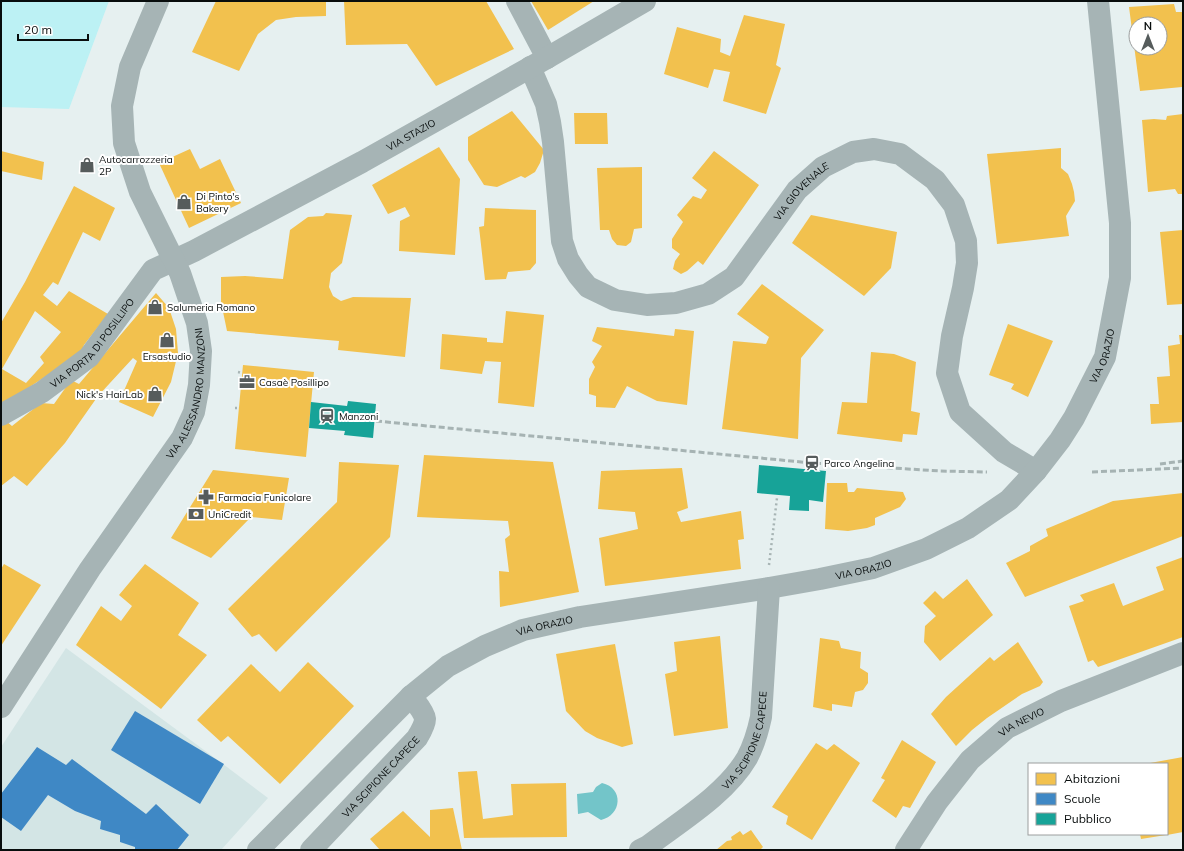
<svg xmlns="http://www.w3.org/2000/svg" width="1184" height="851" font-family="Mulish,sans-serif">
<rect width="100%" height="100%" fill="#e6f0f0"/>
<polygon fill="#d3e5e5" points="66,648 227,767 268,798 221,850 1,850 1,747"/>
<polygon fill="#bcf1f4" points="1,1 109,1 69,109 1,107"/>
<path fill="#73c5c9" d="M602 783C624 788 622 815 601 820L588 812 578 814 577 794 593 792 596 787Z"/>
<g fill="#f2c14e" fill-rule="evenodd">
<polygon points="216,1 326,1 326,16 296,17 276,20 258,34 239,71 192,52"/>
<polygon points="344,1 486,1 514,49 436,86 407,44 346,45"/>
<polygon points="531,1 594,1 548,30"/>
<path d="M1174 4 1176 12H1183L1182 87 1140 91 1129 7ZM1136 24H1160V48H1136Z"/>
<polygon points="744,15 785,24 776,65 781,68 766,114 723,101 730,72 714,69 708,88 664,74 677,27 721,39 720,52 730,56"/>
<polygon points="512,111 544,150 540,163 535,172 525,178 521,176 497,187 484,185 468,160 468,137"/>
<polygon points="574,113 607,113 608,144 575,144"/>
<polygon points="1183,114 1183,194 1178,194 1175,189 1148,192 1142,120 1154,119 1166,120 1167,116"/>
<polygon points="439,147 460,179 455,255 399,251 400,221 410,216 405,207 388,214 372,185"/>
<polygon points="1061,148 1061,168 1068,174 1072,184 1074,192 1075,201 1066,216 1069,236 997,244 987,154"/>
<polygon points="190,149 200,169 220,159 241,203 189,228 159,163"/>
<polygon points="1,151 44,162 42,180 1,171"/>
<polygon points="714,151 759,185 703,265 698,261 687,271 681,274 673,269 675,261 680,254 672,248 672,239 683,222 677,215 693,196 701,199 707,190 692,178"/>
<polygon points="642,167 642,228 634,229 631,242 626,246 617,245 612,239 609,230 600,230 597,168"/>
<path d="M74 186 115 208 100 241 83 232 58 285 53 282 43 295 57 306 69 291 108 314 84 345 81 353 1 406V323L25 282ZM35 311 61 332 40 357 44 363 26 383 2 369Z"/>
<polygon points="485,208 536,210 536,263 530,270 508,272 506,279 485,280 479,227 484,226"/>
<polygon points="326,213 352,215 342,263 331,273 329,287 333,296 341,301 353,297 411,298 405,357 338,350 339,341 227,331 221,302 221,277 245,276 283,279 290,230 308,217 323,216"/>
<polygon points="811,215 897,232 891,268 864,296 792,243"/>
<polygon points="1183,230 1183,304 1167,305 1160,232"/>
<polygon points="762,284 824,330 801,358 798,439 722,429 733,341 766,344 769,337 737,314"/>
<polygon points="156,293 169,308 176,329 178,353 171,382 153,417 119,402 137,361 133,358 98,396 65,443 27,486 14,476 1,486 1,425 6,421 12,426 41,403 54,404 71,380 79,384"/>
<polygon points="506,311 544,315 534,407 498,403 501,362 485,361 482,374 440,369 442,334 487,338 487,342 503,343"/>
<polygon points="1008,324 1053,341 1028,397 1011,389 1014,384 989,375"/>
<polygon points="597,327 674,336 675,329 694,331 687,405 657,401 627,386 615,408 596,407 596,396 589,394 589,379 595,367 592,362 602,346 592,341"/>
<polygon points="1179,335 1183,335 1183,422 1151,424 1150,404 1159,404 1157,377 1170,376 1168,346 1180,344"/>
<polygon points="871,352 894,354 916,362 911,411 920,413 917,435 903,434 902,442 837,434 842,402 867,403"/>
<polygon points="243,365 314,372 306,457 235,449"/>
<polygon points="424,455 553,462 579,592 500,607 499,571 509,572 505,539 510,535 508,521 417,517"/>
<polygon points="339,462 399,465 390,537 276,652 259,634 252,637 228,609 337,502"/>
<polygon points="682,468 688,508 677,512 681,522 741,511 744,539 738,540 741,569 605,586 599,538 638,529 635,512 598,509 601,471"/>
<polygon points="213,470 289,478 282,520 251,517 211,558 171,538"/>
<polygon points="827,483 847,483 848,492 854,492 857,488 903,492 906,499 900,507 875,518 875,525 867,528 848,531 825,529"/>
<polygon points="1183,493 1183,536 1025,597 1006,563 1030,551 1030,546 1048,536 1046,529 1113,501"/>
<polygon points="1183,557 1183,637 1098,667 1093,660 1088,662 1069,606 1084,601 1080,595 1114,583 1123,606 1164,590 1156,567"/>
<polygon points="4,564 41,585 1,646 1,569"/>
<polygon points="145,564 199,603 178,635 207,655 161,709 76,645 101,606 121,621 132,606 119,595"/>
<polygon points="967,579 993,615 940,661 924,642 925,626 936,616 923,603 935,591 943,599"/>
<polygon points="720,636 728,728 674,736 665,674 677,671 674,642"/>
<polygon points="820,638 839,641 841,648 861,652 860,668 868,673 868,683 863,690 855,692 852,707 832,704 832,711 813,707"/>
<polygon points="1018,642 1043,682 1040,686 1022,694 987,718 972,730 956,746 931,714 946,697 990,657 994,661"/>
<polygon points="615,644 633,744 622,747 597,738 585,731 566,711 556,654"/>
<polygon points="308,662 354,706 280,784 228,736 221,742 197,720 251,664 280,692"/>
<polygon points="902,740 936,762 910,808 903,806 896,818 872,801 885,780 881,778"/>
<polygon points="816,743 827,750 834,744 860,763 812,840 786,824 788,816 772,807"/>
<polygon points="1183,757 1183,832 1167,835 1167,764 1150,763"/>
<polygon points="477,771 483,819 513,815 511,784 566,783 567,837 464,838 458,772"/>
<polygon points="453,808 462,850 380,850 370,839 403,811 430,837 430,810"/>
<polygon points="751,830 763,847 761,849 762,850 716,850 727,841 732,840 731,837 740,831 743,835"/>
<polygon points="1140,834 1166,834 1166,835 1141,839"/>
</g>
<g fill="#3f88c5">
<polygon points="135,711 224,764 200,804 111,750"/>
<polygon points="37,747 66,765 72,759 146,814 156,804 189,835 177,850 135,850 135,847 120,842 120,835 100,829 101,821 75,811 48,795 21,831 1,817 1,794"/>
</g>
<g fill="#17a398">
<polygon points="348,401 376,404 373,438 344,435 345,431 309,428 311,402 347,406"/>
<polygon points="759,465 826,471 823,502 809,500 809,511 789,510 790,496 757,493"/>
</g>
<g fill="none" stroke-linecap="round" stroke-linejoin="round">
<g stroke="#a7b4b4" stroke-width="2.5" stroke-dasharray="2 3" stroke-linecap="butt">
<polyline points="238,372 242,373"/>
<polyline points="235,408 238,408"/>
<polyline points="769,565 777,498"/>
</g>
<g stroke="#a6b4b5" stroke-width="22">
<polyline points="517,1 547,58"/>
<path id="s1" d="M530 67 546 104 550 122 553 142 562 241 568 259 578 275 588 287 615 300 647 305 676 303 708 294 734 277 797 190 823 167 853 152 874 149 900 154 935 180 954 205 966 241 967 263 963 288 952 336 947 373 960 412 1004 452 1036 471"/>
<path id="s2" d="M1 415 42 392 89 357 153 270 194 251 362 162 547 58 645 1"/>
<path id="s3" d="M1 707 90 569 182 438 194 412 199 385 201 351 197 323 180 273 140 192 124 143 122 106 130 67 158 1"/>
<path id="s4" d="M258 850 411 696 448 666 485 646 523 630 580 617 769 588 820 579 873 568 926 549 968 528 1009 500 1036 471 1060 440 1074 418 1105 357 1120 278V223L1098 1"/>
<path id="s5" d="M311 850 417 738C420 733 425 725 425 719 424 711 415 702 411 696"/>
<path id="s6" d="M640 850 648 846C681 821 726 794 747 758 754 745 758 731 761 717L769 588"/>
<path id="s7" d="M906 850 937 802 970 760 1007 728 1061 701 1183 653"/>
</g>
<g stroke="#a6b3b3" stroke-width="3" stroke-dasharray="6 3" stroke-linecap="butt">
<polyline points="376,421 812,463 940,471 987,472"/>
<polyline points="1160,464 1183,461"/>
<polyline points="1092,472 1183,468"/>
</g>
</g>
<defs>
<symbol id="shop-bare" viewBox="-9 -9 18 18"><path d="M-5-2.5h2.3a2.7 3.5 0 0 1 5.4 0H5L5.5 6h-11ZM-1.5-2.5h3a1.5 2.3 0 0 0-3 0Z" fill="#565c5c" stroke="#fff" stroke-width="2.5" paint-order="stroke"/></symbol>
<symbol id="office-bare" viewBox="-9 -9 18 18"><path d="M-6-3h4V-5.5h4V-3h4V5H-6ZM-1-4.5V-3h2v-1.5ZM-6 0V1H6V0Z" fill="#565c5c" stroke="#fff" stroke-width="2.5" paint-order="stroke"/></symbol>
<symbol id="station-bare" viewBox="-9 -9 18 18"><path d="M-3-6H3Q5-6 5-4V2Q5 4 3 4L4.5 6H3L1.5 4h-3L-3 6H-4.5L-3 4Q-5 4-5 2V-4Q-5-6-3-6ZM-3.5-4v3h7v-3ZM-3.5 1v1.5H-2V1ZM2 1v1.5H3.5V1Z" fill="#565c5c" stroke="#fff" stroke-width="2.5" paint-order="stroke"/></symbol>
<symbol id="pharmacy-bare" viewBox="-9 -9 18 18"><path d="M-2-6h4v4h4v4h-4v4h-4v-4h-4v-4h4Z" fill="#565c5c" stroke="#fff" stroke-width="2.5" paint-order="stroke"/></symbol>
<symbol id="bank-bare" viewBox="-9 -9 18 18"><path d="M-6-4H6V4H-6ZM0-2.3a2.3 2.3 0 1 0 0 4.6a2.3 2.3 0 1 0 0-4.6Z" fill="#565c5c" stroke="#fff" stroke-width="2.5" paint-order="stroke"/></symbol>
</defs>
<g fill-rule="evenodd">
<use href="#shop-bare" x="76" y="154" width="22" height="22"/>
<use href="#shop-bare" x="173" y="191" width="22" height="22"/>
<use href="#shop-bare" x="144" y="296" width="22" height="22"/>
<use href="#shop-bare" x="156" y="329" width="22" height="22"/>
<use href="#office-bare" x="236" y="371" width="22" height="22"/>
<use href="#shop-bare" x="144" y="383" width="22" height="22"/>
<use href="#station-bare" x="316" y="405" width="22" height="22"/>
<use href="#station-bare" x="801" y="452" width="22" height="22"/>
<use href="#pharmacy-bare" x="195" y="486" width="22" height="22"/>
<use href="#bank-bare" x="185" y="503" width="22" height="22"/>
</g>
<g text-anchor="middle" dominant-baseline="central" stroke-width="4" stroke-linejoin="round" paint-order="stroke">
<g font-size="10" fill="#080d0d" stroke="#fff">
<text stroke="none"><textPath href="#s2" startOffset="505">VIA STAZIO</textPath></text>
<text stroke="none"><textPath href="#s1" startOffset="497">VIA GIOVENALE</textPath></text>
<text stroke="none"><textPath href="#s2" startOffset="118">VIA PORTA DI POSILLIPO</textPath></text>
<text stroke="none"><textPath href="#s4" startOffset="1030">VIA ORAZIO</textPath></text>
<text stroke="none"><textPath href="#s3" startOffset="369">VIA ALESSANDRO MANZONI</textPath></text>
<text stroke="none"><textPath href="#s4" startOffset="694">VIA ORAZIO</textPath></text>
<text stroke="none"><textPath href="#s4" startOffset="370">VIA ORAZIO</textPath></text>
<text stroke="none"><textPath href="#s7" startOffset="175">VIA NEVIO</textPath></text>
<text stroke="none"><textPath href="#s6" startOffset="158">VIA SCIPIONE CAPECE</textPath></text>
<text stroke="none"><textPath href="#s5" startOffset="101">VIA SCIPIONE CAPECE</textPath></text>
</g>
<g font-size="10" fill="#080d0d" stroke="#fff" text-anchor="start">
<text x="99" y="159">Autocarrozzeria<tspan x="99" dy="12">2P</tspan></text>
<text x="196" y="196">Di Pinto's<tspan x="196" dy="12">Bakery</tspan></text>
<text x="167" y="307">Salumeria Romano</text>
<text x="167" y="356" text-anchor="middle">Ersastudio</text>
<text x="259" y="382">Casaè Posillipo</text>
<text x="143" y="394" text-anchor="end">Nick's HairLab</text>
<text x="339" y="416">Manzoni</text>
<text x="824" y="463">Parco Angelina</text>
<text x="218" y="497">Farmacia Funicolare</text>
<text x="208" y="514">UniCredit</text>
</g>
</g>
<rect width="1184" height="851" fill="none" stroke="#080d0d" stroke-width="4"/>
<rect x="1028" y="763" width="140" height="72" fill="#ffffff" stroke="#9c9e9e"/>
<rect x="1036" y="773" width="20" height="12" fill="#f2c14e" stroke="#9c9e9e"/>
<text x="1064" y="783" font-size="12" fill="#080d0d">Abitazioni</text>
<rect x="1036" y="793" width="20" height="12" fill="#3f88c5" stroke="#9c9e9e"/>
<text x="1064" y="803" font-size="12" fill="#080d0d">Scuole</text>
<rect x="1036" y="813" width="20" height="12" fill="#17a398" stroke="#9c9e9e"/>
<text x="1064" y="823" font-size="12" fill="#080d0d">Pubblico</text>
<g transform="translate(1148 36)"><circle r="19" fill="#ffffff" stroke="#9c9e9e"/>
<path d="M0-3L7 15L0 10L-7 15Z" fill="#565c5c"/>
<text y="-6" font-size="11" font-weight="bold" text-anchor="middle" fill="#080d0d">N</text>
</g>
<path d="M18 34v6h70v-6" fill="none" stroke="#080d0d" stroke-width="2"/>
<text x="24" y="34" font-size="12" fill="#080d0d" stroke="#ffffff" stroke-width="3" paint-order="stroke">20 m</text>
</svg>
